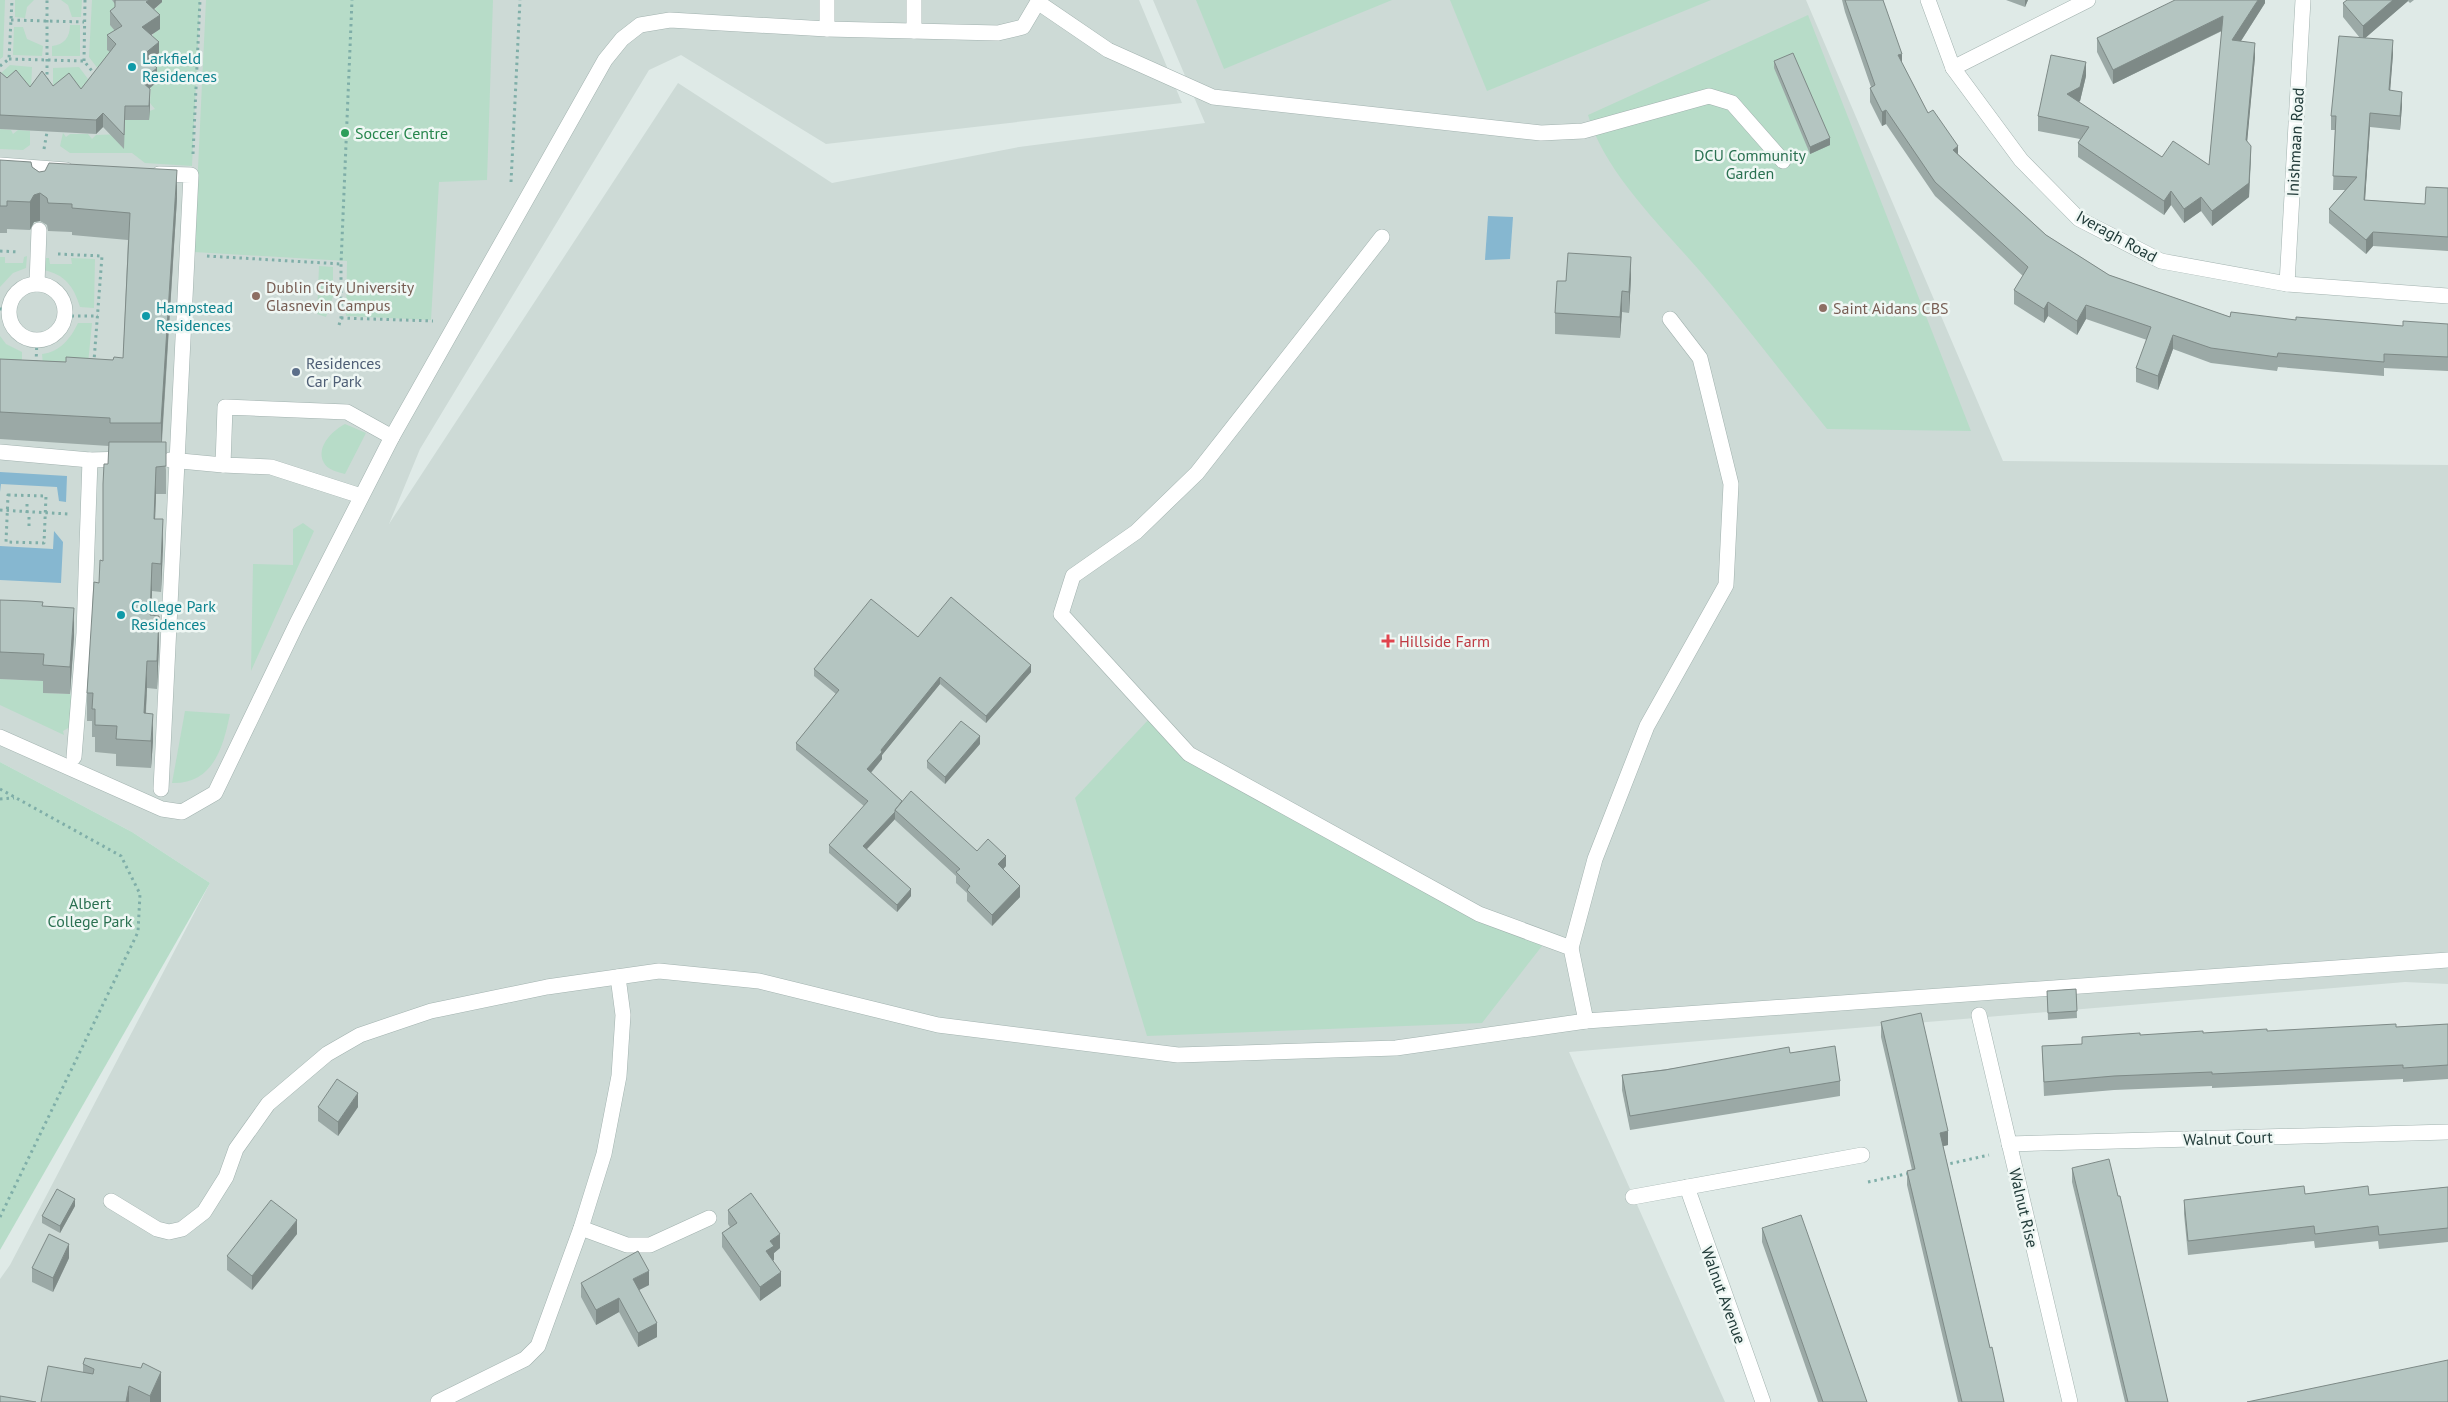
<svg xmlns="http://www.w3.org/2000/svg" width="2448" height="1402" font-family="'PT Sans',sans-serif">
<rect width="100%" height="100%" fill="#dfeae7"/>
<polygon fill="#cddad6" points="0,0 1139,0 1182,103 826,144 681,55 649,70 420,449 389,524 678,83 832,183 1019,147 1205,123 1153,0 1806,0 2003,461 2448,465 2448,984 2405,982 1569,1052 1725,1402 0,1402 0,1279 10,1265 210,883 132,832 0,762"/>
<g fill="#b7dcc8">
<polygon points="0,0 5,0 3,57 0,59"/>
<polygon points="15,0 34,0 27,7 25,18 15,17"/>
<polygon points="61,0 82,0 81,17 72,17 68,5"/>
<polygon points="92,0 112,0 116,5 110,25 115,31 113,55 105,78 89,57"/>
<polygon points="159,0 200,0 192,166 145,163 132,153 70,153 60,146 63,133 66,137 70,134 88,134 92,139 96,135 124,134 125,120 155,109 150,103 152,62 159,56 152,50 153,34 159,29 154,23 155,9 161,3"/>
<polygon points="206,0 493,0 487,180 439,182 431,320 346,316 347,261 194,252"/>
<polygon points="1196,0 1392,0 1224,69"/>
<polygon points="1450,0 1711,0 1487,91"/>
<path d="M1808 15 1971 431 1827 429C1789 382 1753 335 1715 289 1674 238 1606 178 1588 115Z"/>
<path d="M70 25H80V56H52V46C64 45 70 37 70 25Z"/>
<polygon points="14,27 23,27 27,39 43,46 42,56 13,55"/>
<polygon points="10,65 32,67 31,91 21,90 0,74"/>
<polygon points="79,67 94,87 89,93 53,92 53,68"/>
<polygon points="0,129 11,130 13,134 18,130 30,131 30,145 23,150 0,149"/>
<polygon points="27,256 26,268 13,273 0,287 0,257 5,257 5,263 23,263 24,257"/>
<path d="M44 258H49L50 264H72L71 258 95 259 94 308 80 307C74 287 65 274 43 270Z"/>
<polygon points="319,266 333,267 333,296 326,317 317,314"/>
<path d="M78 323H92L88 364H43L42 354C60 352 71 338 78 323Z"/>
<polygon points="0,336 6,344 22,352 22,362 0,361"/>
<path d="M345 424 366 433 345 474C338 472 328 470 324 463 315 447 333 430 345 424Z"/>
<polygon points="303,523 314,531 251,671 253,564 293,565 293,529"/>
<polygon points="0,679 44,681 43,693 69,694 69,689 72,700 70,727 63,731 64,735 0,705"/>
<path d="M185 711 230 714C223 748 213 784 172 783Z"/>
<polygon points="1150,718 1193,756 1542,946 1482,1023 1147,1036 1075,798"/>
<polygon points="0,762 132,832 210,883 0,1250"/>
</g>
<g fill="#86b7d0">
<polygon points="1488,216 1513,217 1510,259 1485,260"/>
<polygon points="0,472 67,476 66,502 59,501 57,487 1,484 0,492"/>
<polygon points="54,531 63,542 61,583 0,580 0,546 53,549"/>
</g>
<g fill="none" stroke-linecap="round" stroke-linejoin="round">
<defs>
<g id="minor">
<polyline points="1928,0 1953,68 2021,160 2079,219 2161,261 2287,284 2448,296"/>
<polyline points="1039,3 1108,50 1213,97 1541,133 1583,131 1709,96 1732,103 1783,161"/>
<polyline points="827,29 827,0"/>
<polyline points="914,31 914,0"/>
<polyline points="1953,68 2088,0"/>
<polyline points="0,165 66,170"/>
<polyline points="159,174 191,175 161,789"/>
<polyline points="1382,237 1197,473 1136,532 1073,576 1061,614 1189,754 1479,914 1571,948 1586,1021 2448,960"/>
<polyline points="37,284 39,230"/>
<polyline points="2287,284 2303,0"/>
<circle cx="37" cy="312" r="28"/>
<polyline points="0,452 90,460 127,459"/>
<polyline points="170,460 223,465"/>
<polyline points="361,496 271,467 223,465 225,407 347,412 392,437"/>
<polyline points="0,737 162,809 182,812 215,793 297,623 392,437 605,60 622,39 640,25 670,20 827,29 998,33 1023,27 1039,0"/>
<polyline points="74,757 84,633 90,460"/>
<polyline points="1571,948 1595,859 1647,726 1726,585 1731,484 1700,358 1670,319"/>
<polyline points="1979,1015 2070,1402"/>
<polyline points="2009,1144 2448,1132"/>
<polyline points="1687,1187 1763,1402"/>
<polyline points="1633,1197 1862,1155"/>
<polyline points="111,1201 157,1229 169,1232 182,1229 204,1212 226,1177 236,1149 268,1104 327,1054 360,1035 431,1011 547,987 659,971 759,981 938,1025 1178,1055 1396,1048 1586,1021"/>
<polyline points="581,1228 627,1245 650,1245 709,1218"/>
<polyline points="438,1402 525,1359 538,1346 581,1228 604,1154 619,1076 623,1015 618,977"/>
</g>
</defs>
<use href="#minor" stroke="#a2b2af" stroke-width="16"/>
<g stroke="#7faea8" stroke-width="3" stroke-dasharray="2.5 4" stroke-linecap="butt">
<polyline points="11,20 84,22"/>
<polyline points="9,59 84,61 96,76"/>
<polyline points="84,61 85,0"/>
<polyline points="0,66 9,59 12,0"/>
<polyline points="47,81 47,0"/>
<polyline points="44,149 47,132"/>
<polyline points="193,154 200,0"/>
<polyline points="511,182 520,0"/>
<polyline points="0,251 19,252"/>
<polyline points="58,254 102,256 94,361"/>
<polyline points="207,256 341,264"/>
<polyline points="0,309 9,309"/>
<polyline points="65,316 98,316"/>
<polyline points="341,318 433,321"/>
<polyline points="339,325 341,318 341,264 352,0"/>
<polyline points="36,363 37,340"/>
<polygon points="8,495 46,496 44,543 6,542"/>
<polyline points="0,510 69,514"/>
<polyline points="27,513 27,504"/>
<polyline points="29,526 29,513"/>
<polyline points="0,789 121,856 140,894 138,932 0,1217"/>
<polyline points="0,799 14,798"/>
<polyline points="1944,1165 1989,1155"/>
<polyline points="1868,1182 1911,1173"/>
</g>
<use href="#minor" stroke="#fff" stroke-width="15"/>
</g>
<g fill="#9ba9a6">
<polygon points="112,0 162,0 162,2 154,9 160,29 151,35 159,56 151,62 157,82 149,89 150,104 149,120 125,120 124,149 103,127 96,134 0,129 0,72 7,78 30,87 53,86 81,89 110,52 107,50 107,35 115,31 110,25 110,11 115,7 115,4"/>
<polygon points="1842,0 1883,0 1902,63 1928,113 1958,154 2046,235 2109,275 2230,317 2296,320 2403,326 2448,324 2448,371 2384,368 2384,376 2278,367 2277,371 2211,363 2173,349 2158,390 2136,382 2136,368 2147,340 2086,319 2077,335 2048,316 2044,323 2014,304 2014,290 2023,276 1935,196 1886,124 1882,126 1870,102 1870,88 1871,87 1845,12"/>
<polygon points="2006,0 2028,0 2025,7"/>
<polygon points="2265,0 2265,3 2241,41 2255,57 2247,141 2251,160 2249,197 2212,226 2201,211 2184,223 2171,205 2164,215 2078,157 2078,143 2080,139 2038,131 2038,116 2086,76 2080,101 2079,102 2162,157 2209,165 2222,31 2113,84 2097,52 2097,38"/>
<polygon points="2347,0 2414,0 2410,3 2408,1 2365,38 2393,54 2390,90 2402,106 2400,130 2370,127 2365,200 2425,204 2448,188 2448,251 2373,246 2366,254 2329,223 2329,209 2345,190 2333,190 2335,130 2331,130 2331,116 2360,38 2343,17 2343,3"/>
<polygon points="1774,61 1830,145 1810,154 1774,68"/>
<polygon points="0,160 32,167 39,172 177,198 162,442 166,470 166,494 156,494 155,519 163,546 161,592 152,591 151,615 159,644 157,689 147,688 146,713 153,741 151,768 116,766 116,754 95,752 95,737 92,737 92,721 87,721 87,693 99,583 103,561 109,446 0,439 0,359 66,362 113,360 123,358 128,240 72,235 72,232 48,231 47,225 40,221 34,222 30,230 7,229 7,233 0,233"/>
<polygon points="1631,278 1629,313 1622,312 1620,338 1555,334 1555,313 1566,281"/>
<polygon points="0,600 43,606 74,636 70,694 43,693 43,681 0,679"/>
<polygon points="918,637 1031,672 986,723 940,684 882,755 882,759 871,773 902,801 977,851 1006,866 1003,869 1020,897 992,926 967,901 967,893 956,883 956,876 895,820 895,819 867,849 911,896 897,912 829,853 829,845 864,806 796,750 796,743 836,694 814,676 814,669"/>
<polygon points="980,744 945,784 927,768 927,761"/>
<polygon points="2076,989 2077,1018 2048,1020 2047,991"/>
<polygon points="1881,1022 1948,1145 1943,1146 1990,1348 2004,1402 1958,1402 1907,1185 1907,1171 1912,1170 1881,1037"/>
<polygon points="2448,1024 2448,1079 2403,1082 2403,1079 2212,1088 2212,1086 2114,1090 2044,1096 2042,1046 2082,1044 2082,1037 2396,1027"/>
<polygon points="1790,1053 1840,1081 1840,1096 1630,1130 1622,1090 1622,1075"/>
<polygon points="318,1107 358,1107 338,1136 318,1121"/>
<polygon points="2072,1168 2118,1196 2168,1402 2125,1402 2072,1182"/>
<polygon points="2448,1187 2448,1242 2379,1249 2378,1241 2315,1248 2314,1241 2188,1255 2184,1214 2184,1200 2305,1194 2369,1195"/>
<polygon points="75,1206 60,1233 42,1223 42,1216"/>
<polygon points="728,1210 780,1248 774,1253 773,1261 781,1286 760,1301 722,1247 722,1233 730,1227 728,1224"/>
<polygon points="1762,1228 1867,1402 1818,1402 1762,1242"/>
<polygon points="297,1234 252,1290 227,1270 227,1256"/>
<polygon points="69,1258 53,1292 32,1282 32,1268"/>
<polygon points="581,1283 649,1285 639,1290 657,1337 638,1347 619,1312 596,1325 581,1297"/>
<polygon points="85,1358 161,1402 41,1402 83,1372 83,1364"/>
</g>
<g fill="#7e8a87">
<polygon points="149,0 162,0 162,2 146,16 146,2"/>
<polygon points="2025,0 2028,0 2025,7"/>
<polygon points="2258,0 2265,0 2265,3 2232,55 2232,40"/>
<polygon points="2393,0 2408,0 2408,1 2363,40 2363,26"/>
<polygon points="160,15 160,29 142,41 142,27"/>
<polygon points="2223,16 2223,30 2113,84 2113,70"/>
<polygon points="2393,40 2393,54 2389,105 2389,90"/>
<polygon points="159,42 159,56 143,70 143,55"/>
<polygon points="2255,43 2255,57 2246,154 2246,140"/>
<polygon points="1902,54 1902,68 1898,55"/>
<polygon points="2086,62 2086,76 2080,101 2067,108 2067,94"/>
<polygon points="157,68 157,82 141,95 141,81"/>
<polygon points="150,89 150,104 149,120 149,106"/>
<polygon points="2402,92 2402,106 2400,130 2400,116"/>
<polygon points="1886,110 1886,124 1882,126 1882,112"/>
<polygon points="103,113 103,127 96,134 96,120"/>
<polygon points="2370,113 2370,127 2364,214 2364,200"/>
<polygon points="1830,138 1830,145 1810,154 1810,147"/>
<polygon points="1958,146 1958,161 1953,150"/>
<polygon points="2251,146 2249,197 2212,226 2212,211"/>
<polygon points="177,170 177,198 161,451 161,423"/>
<polygon points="2171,191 2171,205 2164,215 2164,201"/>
<polygon points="40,193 40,221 34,222 30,230 30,202 34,195"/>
<polygon points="2201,197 2201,211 2184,223 2184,209"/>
<polygon points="2373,232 2373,246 2366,254 2366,240"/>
<polygon points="1631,257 1631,278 1629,313 1629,292"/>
<polygon points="1622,291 1622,312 1620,338 1620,317"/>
<polygon points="2048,302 2048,316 2044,323 2044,309"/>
<polygon points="2086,305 2086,319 2077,335 2077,321"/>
<polygon points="2173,335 2173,349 2158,390 2158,376"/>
<polygon points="156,467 156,494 154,547 154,519"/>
<polygon points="163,519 163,546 161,592 161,564"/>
<polygon points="152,563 152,591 150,643 150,615"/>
<polygon points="74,608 74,636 70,694 70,667"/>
<polygon points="159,616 159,644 157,689 157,661"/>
<polygon points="147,661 147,688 144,740 144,713"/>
<polygon points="1031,665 1031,672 986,723 986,716"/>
<polygon points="940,677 940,684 882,755 882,759 867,777 867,769 881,750"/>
<polygon points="153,714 153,741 151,768 151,741"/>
<polygon points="980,736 980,744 945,784 945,777"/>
<polygon points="895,812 895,819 863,853 863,846"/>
<polygon points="1006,856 1006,866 998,875 998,864"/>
<polygon points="1020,886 1020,897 992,926 992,915"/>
<polygon points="911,889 911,896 897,912 897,905"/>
<polygon points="358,1093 358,1107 338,1136 338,1122"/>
<polygon points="1948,1131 1948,1145 1940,1147 1940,1133"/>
<polygon points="75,1199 75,1206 60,1233 60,1226"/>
<polygon points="297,1220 297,1234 252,1290 252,1276"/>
<polygon points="780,1234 780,1248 774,1253 774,1260 766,1265 766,1251 770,1241"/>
<polygon points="69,1244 69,1258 53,1292 53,1278"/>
<polygon points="649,1271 649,1285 633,1293 633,1279"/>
<polygon points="781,1272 781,1286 760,1301 760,1287"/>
<polygon points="619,1298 619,1312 596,1325 596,1310"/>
<polygon points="657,1323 657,1337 638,1347 638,1333"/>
<polygon points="161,1372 161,1402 150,1402 150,1396"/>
<polygon points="129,1386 129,1402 126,1402"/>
</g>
<g fill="#b4c5c1" stroke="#7e8a87">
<polygon points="115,0 149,0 146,2 160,15 142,27 159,42 143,55 157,68 141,81 150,89 149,106 125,106 124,135 103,113 96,120 0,115 0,72 7,78 16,70 30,87 42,71 53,86 69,73 81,89 116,44 107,35 122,26 110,11 115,7"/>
<polygon points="1845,0 1883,0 1902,54 1898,55 1928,113 1933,110 1958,146 1953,150 2046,235 2109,275 2230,317 2231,312 2296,320 2296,317 2403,326 2403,321 2448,324 2448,357 2384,354 2384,362 2278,353 2277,357 2211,348 2173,335 2158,376 2136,368 2151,327 2086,305 2077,321 2048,302 2044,309 2014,290 2028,267 1935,182 1886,110 1882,112 1870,88 1875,85"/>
<polygon points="2175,0 2258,0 2232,40 2255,43 2246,140 2251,146 2249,183 2212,211 2201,197 2184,209 2171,191 2164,201 2078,143 2089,127 2038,116 2051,55 2086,62 2080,87 2067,94 2162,157 2173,141 2209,165 2223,16 2113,70 2097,38"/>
<polygon points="2347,0 2393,0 2363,26 2343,3"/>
<polygon points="2339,36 2393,40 2389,90 2402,92 2400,116 2370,113 2364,200 2425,204 2426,187 2448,188 2448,237 2373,232 2366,240 2329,209 2357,177 2333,176 2336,116 2331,116"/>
<polygon points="1793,53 1830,138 1810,147 1774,61"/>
<polygon points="0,160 31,162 32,167 39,172 45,171 49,163 177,170 161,423 110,423 110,418 0,412 0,359 66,362 66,357 113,360 114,357 123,358 130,213 72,208 72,204 48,203 47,198 40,193 34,195 30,202 7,201 7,206 0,206"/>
<polygon points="1568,253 1631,257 1629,292 1622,291 1620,317 1555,313 1557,281 1566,281"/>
<polygon points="109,442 166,442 166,466 156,467 154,519 163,519 161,564 152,563 150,615 159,616 157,661 147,661 144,713 153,714 151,741 116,739 117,726 95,725 95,709 92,709 93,693 87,693 94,582 99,583 100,560 103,561 103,484 104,464 108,464"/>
<polygon points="951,597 1031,665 986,716 940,677 881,750 882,752 867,769 902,801 895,810 895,812 863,846 911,889 897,905 829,845 868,801 796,743 839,690 814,669 871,599 918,637"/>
<polygon points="0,600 28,601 43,602 42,606 74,608 70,667 43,665 44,654 0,652"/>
<polygon points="961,721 980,736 945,777 927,761"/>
<polygon points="911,791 977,851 988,839 1006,856 998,864 1020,886 992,915 967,890 970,886 956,872 960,869 895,810"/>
<polygon points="2076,989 2077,1011 2048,1013 2047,991"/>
<polygon points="1921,1013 1948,1131 1940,1133 1990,1348 1992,1347 2004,1402 1962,1402 1907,1171 1915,1169 1881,1022"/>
<polygon points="2396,1024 2396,1027 2448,1024 2448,1065 2403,1068 2403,1065 2212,1074 2212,1072 2114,1076 2044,1082 2042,1046 2082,1044 2082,1037 2140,1033 2140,1035 2203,1031 2203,1033 2267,1029 2267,1031"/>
<polygon points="1835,1046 1840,1081 1630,1116 1622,1075 1665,1070 1789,1047 1790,1053"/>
<polygon points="337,1079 358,1093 338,1122 318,1107"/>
<polygon points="2109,1159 2118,1196 2120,1196 2168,1402 2128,1402 2072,1168"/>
<polygon points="2304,1186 2305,1194 2368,1186 2369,1195 2448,1187 2448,1228 2379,1235 2378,1226 2315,1234 2314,1226 2188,1241 2184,1200"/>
<polygon points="57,1189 75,1199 60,1226 42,1216"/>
<polygon points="751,1193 780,1234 770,1241 774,1246 766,1251 781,1272 760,1287 722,1233 737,1223 728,1210"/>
<polygon points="271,1200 297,1220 252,1276 227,1256"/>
<polygon points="1801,1215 1867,1402 1823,1402 1762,1228"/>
<polygon points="49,1234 69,1244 53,1278 32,1268"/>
<polygon points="638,1251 649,1271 633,1279 657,1323 638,1333 619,1298 596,1310 581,1283"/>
<polygon points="85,1358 141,1368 143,1363 161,1372 150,1396 129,1386 126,1402 41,1402 48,1366 93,1374 94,1369 83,1364"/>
<polygon points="2448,1360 2448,1402 2247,1402"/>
<polygon points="0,1396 36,1402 0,1402"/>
</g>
<g fill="#0f9aa8" stroke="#eff7f4" stroke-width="2">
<circle cx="132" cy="67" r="5"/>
<circle cx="146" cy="316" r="5"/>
<circle cx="121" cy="615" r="5"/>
</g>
<circle fill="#2e9e5b" stroke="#eff7f4" stroke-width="2" cx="345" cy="133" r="5"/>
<g fill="#8d6e63" stroke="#eff7f4" stroke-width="2">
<circle cx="256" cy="296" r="5"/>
<circle cx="1823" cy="308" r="5"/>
</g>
<circle fill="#5c6f8a" stroke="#eff7f4" stroke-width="2" cx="296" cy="372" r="5"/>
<path fill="#e0444e" stroke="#eff7f4" stroke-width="2" d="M1385.5 633.5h5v5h5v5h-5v5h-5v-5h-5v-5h5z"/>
<g text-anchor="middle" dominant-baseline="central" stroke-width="5" stroke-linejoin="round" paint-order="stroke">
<g font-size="16" fill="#0d838f" stroke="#eff7f4" text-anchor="start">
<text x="142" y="58">Larkfield<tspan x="142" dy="18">Residences</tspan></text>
<text x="156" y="307">Hampstead<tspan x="156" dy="18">Residences</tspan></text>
<text x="131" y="606">College Park<tspan x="131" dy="18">Residences</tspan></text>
</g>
<g font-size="16" fill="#27864d" stroke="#eff7f4" text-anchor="start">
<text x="355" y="133">Soccer Centre</text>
</g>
<g font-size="16" fill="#203a38" stroke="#eff7f4">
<text transform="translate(2295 142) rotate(-87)">Inishmaan Road</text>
<text transform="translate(2117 236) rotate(29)">Iveragh Road</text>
<text transform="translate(2228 1138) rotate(-2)">Walnut Court</text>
<text transform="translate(2024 1208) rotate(77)">Walnut Rise</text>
<text transform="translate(1724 1295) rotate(70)">Walnut Avenue</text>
</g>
<g font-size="16" fill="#2b7152" stroke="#eff7f4">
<text x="1750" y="155">DCU Community<tspan x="1750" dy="18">Garden</tspan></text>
<text x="90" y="903">Albert<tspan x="90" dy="18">College Park</tspan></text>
</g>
<g font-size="16" fill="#785e54" stroke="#eff7f4" text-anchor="start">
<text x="266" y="287">Dublin City University<tspan x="266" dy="18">Glasnevin Campus</tspan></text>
<text x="1833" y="308">Saint Aidans CBS</text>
</g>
<g font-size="16" fill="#4e5e75" stroke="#eff7f4" text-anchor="start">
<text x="306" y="363">Residences<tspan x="306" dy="18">Car Park</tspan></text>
</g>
<g font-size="16" fill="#be3a42" stroke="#eff7f4" text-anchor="start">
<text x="1399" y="641">Hillside Farm</text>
</g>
</g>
</svg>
